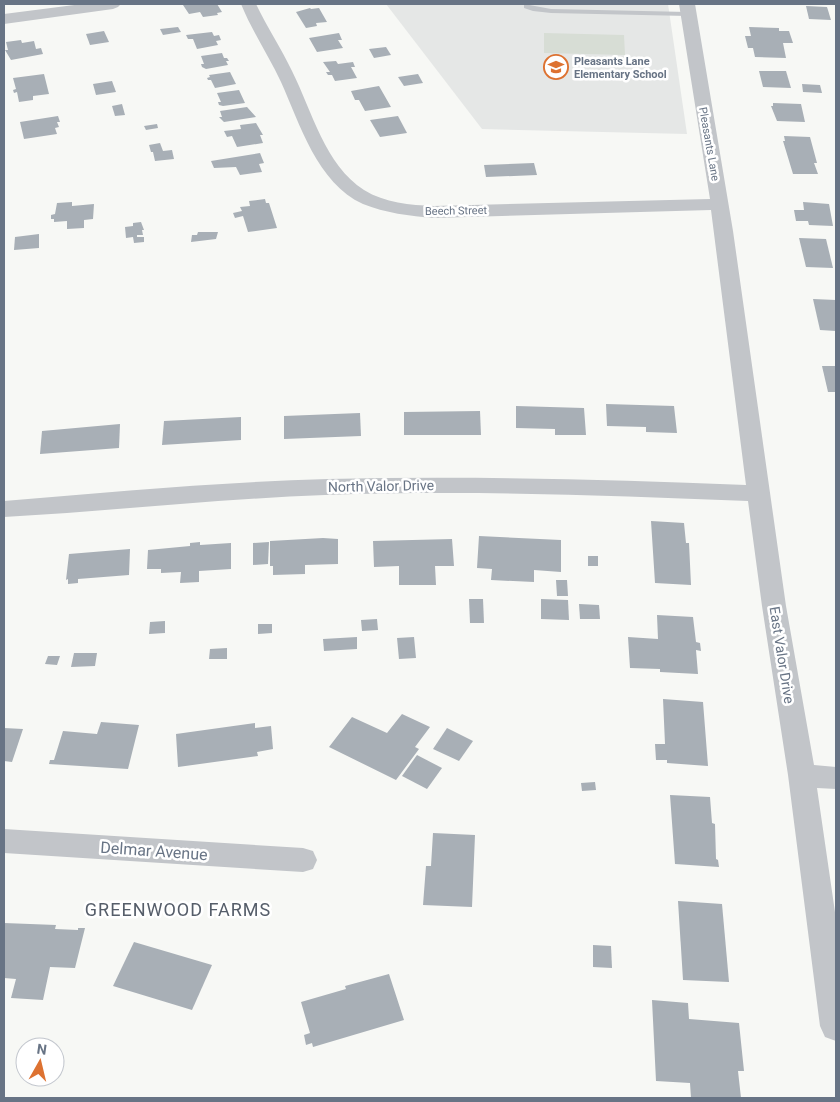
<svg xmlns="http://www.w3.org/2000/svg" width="840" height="1102" font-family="Roboto,sans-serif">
<rect width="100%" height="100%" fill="#f7f8f5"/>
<polygon fill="#e5e7e6" points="386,4 668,4 687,134 482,129"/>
<polygon fill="#d7ddd5" points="544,33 624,35 625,55 544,53"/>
<g fill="#a8afb6">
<polygon points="190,4 217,4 222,12 217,13 218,15 203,17 200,12 189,14 183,5"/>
<polygon points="806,6 827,7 831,20 809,19"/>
<polygon points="310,8 311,9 319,8 327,22 316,23 317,26 306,28 296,12"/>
<polygon points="178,27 181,32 163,35 160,29"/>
<polygon points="749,27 779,28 779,31 789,31 793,43 783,43 786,58 755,57 753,48 748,48 745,36 751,36"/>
<polygon points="104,31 109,42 90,45 86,34"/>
<polygon points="212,32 214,36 219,35 221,40 216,41 218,45 197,49 193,39 188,39 186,35"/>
<polygon points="339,33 342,40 338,40 343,48 317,52 309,38"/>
<polygon points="21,40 22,43 34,41 36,49 41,48 43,54 11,60 5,50 8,50 6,42"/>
<polygon points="386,47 391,55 374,58 369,49"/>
<polygon points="222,53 224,58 227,58 229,61 226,61 228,65 206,69 202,67 201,64 204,64 201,56"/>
<polygon points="336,61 338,64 353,62 355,67 351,67 357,78 335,81 332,75 328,75 326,72 330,72 323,62"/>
<polygon points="759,71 786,71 791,88 763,87"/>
<polygon points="230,72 236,84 215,88 211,80 208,80 207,78 210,77 209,75"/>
<polygon points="44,74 49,94 33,96 33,100 19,102 17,92 14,93 13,90 16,89 13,78"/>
<polygon points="418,74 423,83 404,86 398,77"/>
<polygon points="112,81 116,92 96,95 93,84"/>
<polygon points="802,84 820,85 822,93 803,92"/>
<polygon points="379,86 391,107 365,111 359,100 355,100 351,91"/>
<polygon points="239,90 245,103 223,106 219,105 218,102 221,102 217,93"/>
<polygon points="773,103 801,104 805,122 777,121 771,106 773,106"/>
<polygon points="122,104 125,115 115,116 112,106"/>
<polygon points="247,107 256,117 224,122 219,117 222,117 220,111"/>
<polygon points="58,116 60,122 57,122 59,127 55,128 57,134 24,139 20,122"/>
<polygon points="398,116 407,133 380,137 370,120"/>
<polygon points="256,123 263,135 260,135 263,143 237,147 232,136 227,137 224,131 241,129 240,125"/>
<polygon points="157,124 158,128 146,130 144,126"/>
<polygon points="784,136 810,137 817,163 814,163 818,174 793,174 783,141 785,141"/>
<polygon points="160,143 163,151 172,150 174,159 155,161 153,152 151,152 149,145"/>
<polygon points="260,153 264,163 259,164 262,172 240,175 236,167 214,168 211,161"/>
<polygon points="534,163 537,175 486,177 484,165"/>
<polygon points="265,199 266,203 269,203 277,228 248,232 243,216 235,218 233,213 242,211 240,207 250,206 249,201"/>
<polygon points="72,202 72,206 94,204 93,219 84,220 84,228 67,229 67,221 54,222 54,219 51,219 51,215 55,214 57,203"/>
<polygon points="803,202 829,204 833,226 809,225 808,221 796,221 794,210 804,210"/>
<polygon points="141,222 144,230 142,230 143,235 137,235 137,237 144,237 144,242 134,243 133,237 126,238 125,227 133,226 133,223"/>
<polygon points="198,232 218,232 216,239 191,242 192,235 197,235"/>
<polygon points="39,234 39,248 14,250 15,237"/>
<polygon points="799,238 826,239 833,268 806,267"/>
<polygon points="813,299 836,300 836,331 820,330"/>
<polygon points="822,366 836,366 836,392 828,392"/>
<polygon points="606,404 674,406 677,433 646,432 646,427 607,426"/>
<polygon points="516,406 584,408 586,435 555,435 555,429 516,428"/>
<polygon points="480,411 481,435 404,435 404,412"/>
<polygon points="360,413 361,436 284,439 284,416"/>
<polygon points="241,417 241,440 162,445 164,421"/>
<polygon points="120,424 119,448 40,454 42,431"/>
<polygon points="651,521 684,523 686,543 689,543 691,585 655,583"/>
<polygon points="479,536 561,540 561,572 534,570 534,582 491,580 492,569 477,568"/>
<polygon points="323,538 338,539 338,564 305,565 305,574 273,575 273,566 270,566 270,541"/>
<polygon points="452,539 454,566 435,566 436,585 399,585 399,566 374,567 373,541"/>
<polygon points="200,542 200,545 231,543 231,569 199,571 199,582 180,583 181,572 161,573 161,569 147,569 148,550 190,546 190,543"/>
<polygon points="269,542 268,564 253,565 253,543"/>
<polygon points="130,549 129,575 78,579 78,583 68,584 68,579 66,580 69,554"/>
<rect x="588" y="556" width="10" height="10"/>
<polygon points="556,580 567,580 568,596 557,596"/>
<polygon points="469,599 483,599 484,623 470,623"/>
<polygon points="541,599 568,600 569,620 541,619"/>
<polygon points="579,604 599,605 600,619 580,619"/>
<polygon points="657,615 693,617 696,642 700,643 701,651 696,650 698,674 660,672 660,669 630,668 628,637 658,639"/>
<polygon points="377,619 378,630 362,631 361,620"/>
<polygon points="165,621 165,633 149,634 150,622"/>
<polygon points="258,624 272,624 272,633 258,634"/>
<polygon points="357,637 357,649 324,651 323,639"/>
<polygon points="414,637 416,658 399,659 397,638"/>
<polygon points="227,648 227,659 209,659 210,649"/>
<polygon points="74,653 97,653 95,666 71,667"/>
<polygon points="48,656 60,656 57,665 45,664"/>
<polygon points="663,699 703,702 708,766 667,763 667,760 656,760 655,744 665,744"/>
<polygon points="402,714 430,727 415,747 419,749 396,780 329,747 352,717 387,733"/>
<polygon points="101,722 139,725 128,769 49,764 50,760 54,760 63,731 97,734"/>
<polygon points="255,723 255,728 271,726 273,749 257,752 258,756 178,767 176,734"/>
<polygon points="4,728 23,729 12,762 4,761"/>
<polygon points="447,728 473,741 459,761 433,749"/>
<polygon points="417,755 442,768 427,789 402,776"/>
<polygon points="595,782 596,790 582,791 581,783"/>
<polygon points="670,795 710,797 712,823 715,824 716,859 718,860 719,867 675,864"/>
<polygon points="433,833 475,835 472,907 423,905 426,866 431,866"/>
<polygon points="678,901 722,904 729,982 683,980"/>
<polygon points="4,923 56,925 55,929 78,930 78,928 85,928 75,968 50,967 43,1000 11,998 16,979 4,978"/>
<polygon points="134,942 212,965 192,1010 113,986"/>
<polygon points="593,945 611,946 612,968 593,967"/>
<polygon points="389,974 404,1020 313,1047 312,1043 306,1045 304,1035 310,1033 301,1002 346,989 345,986"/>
<polygon points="652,1000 688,1003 689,1019 739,1023 744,1071 738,1071 741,1098 691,1098 690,1083 656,1081"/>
</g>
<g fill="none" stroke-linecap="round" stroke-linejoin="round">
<polygon fill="#c2c5c9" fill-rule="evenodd" points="524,4 551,9 688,12 692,14 688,16 551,13 533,11 524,8"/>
<g fill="#c2c5c9" fill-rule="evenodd">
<polygon points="82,4 121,4 118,7 113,9 4,24 4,14"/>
<path d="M241 4H256C267 27 281 48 292 71 312 111 325 165 364 190 385 203 410 205 434 206L710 199 679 4H695L733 231 786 606 814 765 836 767V789L817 788 836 919V1041L825 1037 820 1026 788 775 762 606 748 501C607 495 466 490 325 495 217 499 111 511 4 517V501C112 492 220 482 328 479 467 476 607 479 746 485L711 210 434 218C410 216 385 213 363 204 317 183 300 124 281 82 269 56 252 31 241 4Z"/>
<polygon points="4,829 303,848 313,851 317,860 313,869 303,872 4,853"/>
</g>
</g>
<defs>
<symbol id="school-ring" viewBox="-11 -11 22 22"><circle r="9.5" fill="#fff" stroke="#dd7231" stroke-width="1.5"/><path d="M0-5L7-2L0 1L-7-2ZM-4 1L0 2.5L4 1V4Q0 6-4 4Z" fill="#dd7231"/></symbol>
</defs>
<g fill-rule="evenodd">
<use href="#school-ring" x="542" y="53" width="28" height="28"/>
</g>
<g text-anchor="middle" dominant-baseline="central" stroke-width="5" stroke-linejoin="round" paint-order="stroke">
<g font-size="11" font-weight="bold" fill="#687485" stroke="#fff" text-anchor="start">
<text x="574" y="61">Pleasants Lane<tspan x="574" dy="13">Elementary School</tspan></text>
</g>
<g font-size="11" fill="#687485" stroke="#fff">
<text transform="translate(709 144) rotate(80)">Pleasants Lane</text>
<text transform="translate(456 211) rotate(-1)">Beech Street</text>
</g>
<g font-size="14" fill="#687485" stroke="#fff">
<text transform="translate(381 486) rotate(-1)">North Valor Drive</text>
<text transform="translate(782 655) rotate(81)">East Valor Drive</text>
</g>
<g font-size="16" fill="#687485" stroke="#fff">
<text transform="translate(154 851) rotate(4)">Delmar Avenue</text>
</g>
<g font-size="18" letter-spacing="1" fill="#565e6a" stroke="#fff">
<text x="178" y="909">GREENWOOD FARMS</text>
</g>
</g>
<rect width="840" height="1102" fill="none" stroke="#687485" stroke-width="10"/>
<g transform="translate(40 1062) rotate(8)"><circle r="24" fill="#ffffff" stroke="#c3c7ce"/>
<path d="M0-4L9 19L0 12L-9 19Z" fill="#dd7231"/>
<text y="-8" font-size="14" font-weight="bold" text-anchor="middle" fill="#687485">N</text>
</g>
</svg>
